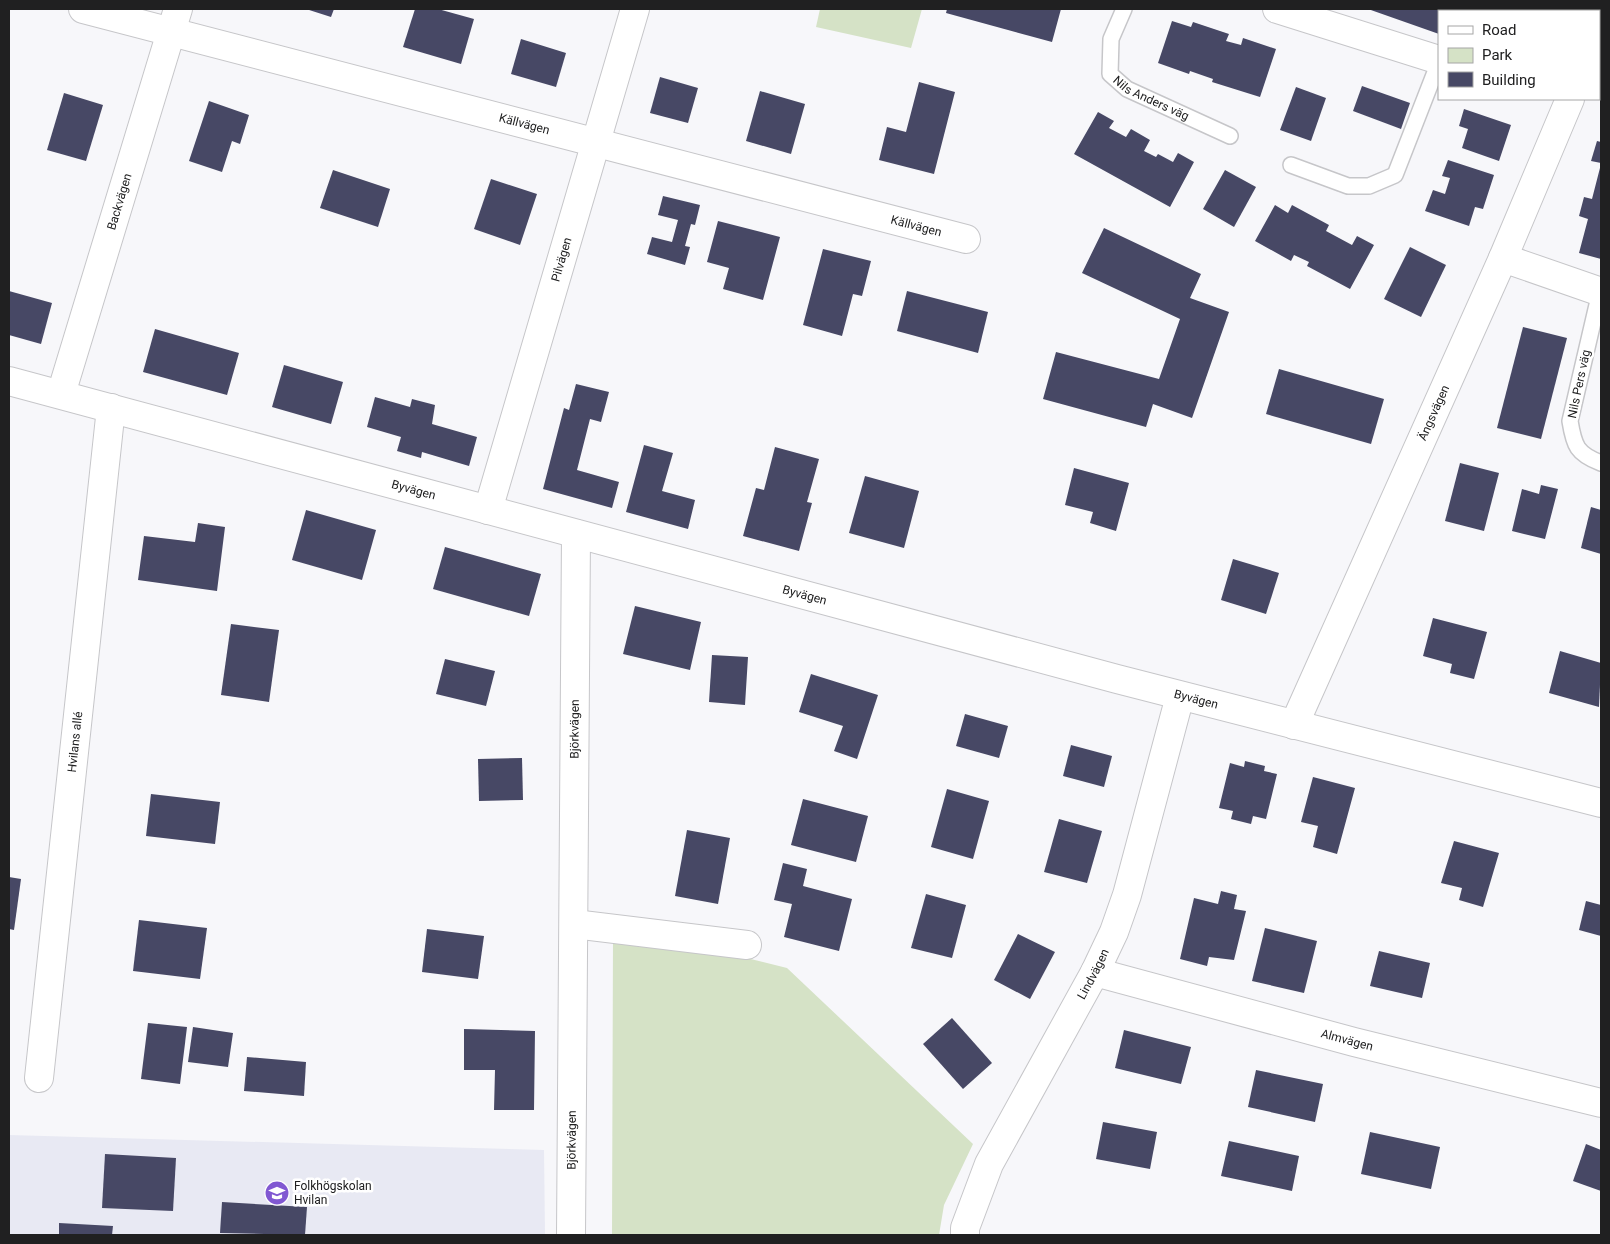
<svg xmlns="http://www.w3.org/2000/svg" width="1610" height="1244" font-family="Roboto,sans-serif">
<rect width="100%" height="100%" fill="#f7f7fa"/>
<polygon fill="#e8e9f3" points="9,1135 544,1150 545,1235 9,1235"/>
<g fill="#d5e2c6">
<polygon points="820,9 922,9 911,48 816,27"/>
<polygon points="613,937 722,952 787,968 973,1144 944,1205 939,1235 612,1235"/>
</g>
<g fill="#474865">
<polygon points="306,9 334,9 331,17"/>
<polygon points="415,9 438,9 474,19 461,64 403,47"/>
<polygon points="947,9 1061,9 1052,42 946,13"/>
<polygon points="1368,9 1495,9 1501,11 1439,11 1439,34"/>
<polygon points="1172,21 1191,27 1193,22 1229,34 1226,41 1241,45 1243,38 1276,49 1260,97 1212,82 1213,79 1190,71 1189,74 1158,63"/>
<polygon points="521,39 566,53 556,87 511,74"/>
<polygon points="660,77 698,88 688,123 650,113"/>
<polygon points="919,82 955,92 934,174 879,160 887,127 906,132"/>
<polygon points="1362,86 1410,103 1401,129 1353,111"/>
<polygon points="1296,87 1326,98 1311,141 1280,130"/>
<polygon points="760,91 805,104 791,154 746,141"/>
<polygon points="64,93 103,105 86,161 47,150"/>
<polygon points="209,101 249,115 240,144 232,141 222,172 189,161"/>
<polygon points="1464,109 1511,125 1499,161 1462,148 1468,129 1459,126"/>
<polygon points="1098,112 1114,121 1109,128 1126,137 1131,129 1150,140 1144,151 1156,157 1158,154 1173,162 1178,153 1194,162 1170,207 1074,154"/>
<polygon points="1597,141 1601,142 1601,163 1591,161"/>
<polygon points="1448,160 1494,175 1483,209 1475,207 1469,226 1425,211 1433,190 1445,194 1450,178 1442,176"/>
<polygon points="1601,164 1601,259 1579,253 1588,219 1579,216 1584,197 1592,199"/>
<polygon points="333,170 390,189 378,227 320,208"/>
<polygon points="1225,170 1256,187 1234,227 1203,209"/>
<polygon points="491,179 537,194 520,245 474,229"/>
<polygon points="663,196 700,205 695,225 691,224 685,246 690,247 685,265 647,254 652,237 672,242 678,220 658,215"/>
<polygon points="1275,205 1288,213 1292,205 1329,225 1326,231 1352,245 1357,236 1374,245 1350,289 1307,266 1309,262 1294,255 1291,261 1255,241"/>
<polygon points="718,221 780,237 763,300 723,289 729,268 707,262"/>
<polygon points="1104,228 1201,274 1190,298 1229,312 1192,418 1153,404 1146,427 1043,399 1056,352 1159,379 1180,319 1082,273"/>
<polygon points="1410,247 1446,265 1421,317 1384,299"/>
<polygon points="823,249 871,261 862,296 853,294 842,336 803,325"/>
<polygon points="9,291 52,303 41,344 9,335"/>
<polygon points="907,291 988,312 978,353 897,331"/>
<polygon points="1523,327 1567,338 1541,439 1497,428"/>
<polygon points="155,329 239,353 227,395 143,372"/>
<polygon points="284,365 343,382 331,424 272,407"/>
<polygon points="1279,369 1384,399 1371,444 1266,414"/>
<polygon points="576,384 609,392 601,422 590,419 577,470 619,482 612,508 543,489 564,408 569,410"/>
<polygon points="375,397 410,407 412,399 435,405 432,424 477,437 469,466 422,452 421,458 397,451 401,437 367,427"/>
<polygon points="644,445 673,453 662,491 695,500 688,529 626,512"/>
<polygon points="775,447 819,459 807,502 812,503 799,551 743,536 756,488 764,490"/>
<polygon points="1460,463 1499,473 1484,531 1445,521"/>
<polygon points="1074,468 1129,483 1116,531 1090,523 1093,512 1065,505"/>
<polygon points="865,476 919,491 904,548 849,533"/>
<polygon points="1541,485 1558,489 1545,539 1512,531 1522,489 1539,494"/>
<polygon points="1591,507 1601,510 1601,554 1581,548"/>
<polygon points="306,510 376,530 362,580 292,560"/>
<polygon points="198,523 225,527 217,591 138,580 144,536 195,542"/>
<polygon points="445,547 541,574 529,616 433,589"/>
<polygon points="1233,559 1279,573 1266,614 1221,600"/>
<polygon points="635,606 701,622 690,670 623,654"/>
<polygon points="1433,618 1487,632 1474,679 1450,673 1452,664 1423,656"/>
<polygon points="231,624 279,630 269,702 221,695"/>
<polygon points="1560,651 1601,663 1599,707 1549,693"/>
<polygon points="712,655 748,657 745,705 709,702"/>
<polygon points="445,659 495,671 486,706 436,694"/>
<polygon points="811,674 878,695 857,759 834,751 843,726 799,712"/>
<polygon points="965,714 1008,726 999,758 956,746"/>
<polygon points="1071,745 1112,756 1104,787 1063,776"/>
<polygon points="522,758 523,800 479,801 478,759"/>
<polygon points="1245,761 1265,766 1264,771 1277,774 1266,819 1253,816 1251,824 1231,819 1233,811 1219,808 1230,763 1244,767"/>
<polygon points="1313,777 1355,788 1337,854 1313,847 1318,826 1301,822"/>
<polygon points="947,789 989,801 973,859 931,847"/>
<polygon points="151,794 220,802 215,844 146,836"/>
<polygon points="803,799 868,816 856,862 791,845"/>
<polygon points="1059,819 1102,831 1087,883 1044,872"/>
<polygon points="687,830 730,838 718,904 675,896"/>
<polygon points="1454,841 1499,853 1483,907 1459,900 1462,888 1441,883"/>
<polygon points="783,863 807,869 803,886 852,899 839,951 784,937 792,904 774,900"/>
<polygon points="9,877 21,879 14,930 9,929"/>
<polygon points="1221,891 1237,895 1234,909 1246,911 1234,960 1209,957 1207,966 1180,959 1194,898 1218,904"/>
<polygon points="926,894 966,905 952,958 911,948"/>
<polygon points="1586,901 1601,905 1601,936 1579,930"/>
<polygon points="139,920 207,928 200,979 133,971"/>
<polygon points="1265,928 1317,941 1304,993 1252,981"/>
<polygon points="427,929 484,936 478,979 422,972"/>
<polygon points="1018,934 1055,952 1030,999 994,980"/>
<polygon points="1379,951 1430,963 1422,998 1370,986"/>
<polygon points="952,1018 992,1063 963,1089 923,1044"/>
<polygon points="148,1023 187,1027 180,1084 141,1079"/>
<polygon points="193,1027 233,1033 228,1067 188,1062"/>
<polygon points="464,1029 535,1031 534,1110 494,1110 495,1070 464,1070"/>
<polygon points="1124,1030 1191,1047 1181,1084 1115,1068"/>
<polygon points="247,1057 306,1062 304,1096 244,1091"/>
<polygon points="1256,1070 1323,1084 1315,1122 1248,1107"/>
<polygon points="1103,1122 1157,1132 1150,1169 1096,1159"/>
<polygon points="1370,1132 1440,1147 1431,1189 1361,1174"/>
<polygon points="1229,1141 1299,1156 1292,1191 1221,1176"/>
<polygon points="1586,1144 1601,1150 1601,1191 1573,1181"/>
<polygon points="105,1154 176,1158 173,1211 102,1208"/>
<polygon points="222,1202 307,1207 305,1235 220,1233"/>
<polygon points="59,1223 113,1226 112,1235 59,1235"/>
</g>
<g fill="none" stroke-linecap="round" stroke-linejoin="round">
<defs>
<g id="service">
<path id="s1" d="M1124 9 1111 39 1110 74 1127 89 1230 136"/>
<polyline points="1291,165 1348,186 1369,186 1395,175 1439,62"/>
<path d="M1600 292 1570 421C1574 446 1577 454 1601 463"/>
</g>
<g id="minor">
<path id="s2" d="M83 9 966 239"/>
<polyline points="1277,9 1439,60"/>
<polyline points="1599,29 1601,23"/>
<polyline points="1503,258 1601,292"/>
<path id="s3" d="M9 381 1117 679 1601 803"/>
<path id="s4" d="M61 394 178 9"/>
<path id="s5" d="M488 510 635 9"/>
<path id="s6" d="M1294 725 1503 258 1570 99"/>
<polyline points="574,924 747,945"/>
<path id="s7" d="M1095 972 1354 1042 1601 1103"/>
<path id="s8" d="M39 1078 111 408"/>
<path id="s9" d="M571 1235 576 534"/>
<path id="s10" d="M965 1235V1228L989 1164 1095 972 1114 932 1127 895 1180 696"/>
</g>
</defs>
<use href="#service" stroke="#c6c6c9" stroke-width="18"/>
<use href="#minor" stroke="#c6c6c9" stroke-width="30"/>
<use href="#service" stroke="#fff" stroke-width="15"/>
<use href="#minor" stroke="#fff" stroke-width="28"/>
</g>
<defs>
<symbol id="university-disc" viewBox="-11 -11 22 22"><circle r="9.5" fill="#8158d2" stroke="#fff"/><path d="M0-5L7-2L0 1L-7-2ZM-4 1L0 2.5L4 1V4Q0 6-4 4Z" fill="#fff"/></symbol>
</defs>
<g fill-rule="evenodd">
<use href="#university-disc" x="263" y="1179" width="28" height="28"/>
</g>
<g text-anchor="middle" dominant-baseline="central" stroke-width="5" stroke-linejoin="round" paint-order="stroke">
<g font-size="12" fill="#202021" stroke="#fff">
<text stroke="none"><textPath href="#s1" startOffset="116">Nils Anders väg</textPath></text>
<text stroke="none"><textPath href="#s2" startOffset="456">Källvägen</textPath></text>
<text stroke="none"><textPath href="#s4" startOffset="201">Backvägen</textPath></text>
<text stroke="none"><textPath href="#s2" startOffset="861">Källvägen</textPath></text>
<text stroke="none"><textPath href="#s5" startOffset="261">Pilvägen</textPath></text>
<text transform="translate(1579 384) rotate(-78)">Nils Pers väg</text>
<text stroke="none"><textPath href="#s6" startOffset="342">Ängsvägen</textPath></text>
<text stroke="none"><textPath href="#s3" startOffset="419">Byvägen</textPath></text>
<text stroke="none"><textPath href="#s3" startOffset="824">Byvägen</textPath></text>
<text stroke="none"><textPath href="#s3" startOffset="1229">Byvägen</textPath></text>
<text stroke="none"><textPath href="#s9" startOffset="506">Björkvägen</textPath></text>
<text stroke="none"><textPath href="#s8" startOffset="338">Hvilans allé</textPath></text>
<text stroke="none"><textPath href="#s10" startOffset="292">Lindvägen</textPath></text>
<text stroke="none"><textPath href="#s7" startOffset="261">Almvägen</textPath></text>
<text stroke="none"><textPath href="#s9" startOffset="95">Björkvägen</textPath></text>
</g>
<g font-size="12" fill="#202021" stroke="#fff" text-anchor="start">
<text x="294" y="1186">Folkhögskolan<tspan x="294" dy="14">Hvilan</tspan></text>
</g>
</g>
<rect width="1610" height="1244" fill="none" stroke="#202021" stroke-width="20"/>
<rect x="1438" y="10" width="162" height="90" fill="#ffffff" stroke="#a6a6a6"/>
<rect x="1448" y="26" width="25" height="8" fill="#ffffff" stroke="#a6a6a6"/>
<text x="1482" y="35" font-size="15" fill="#202021">Road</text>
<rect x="1448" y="48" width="25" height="15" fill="#d5e2c6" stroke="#a6a6a6"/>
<text x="1482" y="60" font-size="15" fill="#202021">Park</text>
<rect x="1448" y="72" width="25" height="15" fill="#474865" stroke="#a6a6a6"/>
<text x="1482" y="85" font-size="15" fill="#202021">Building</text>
</svg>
